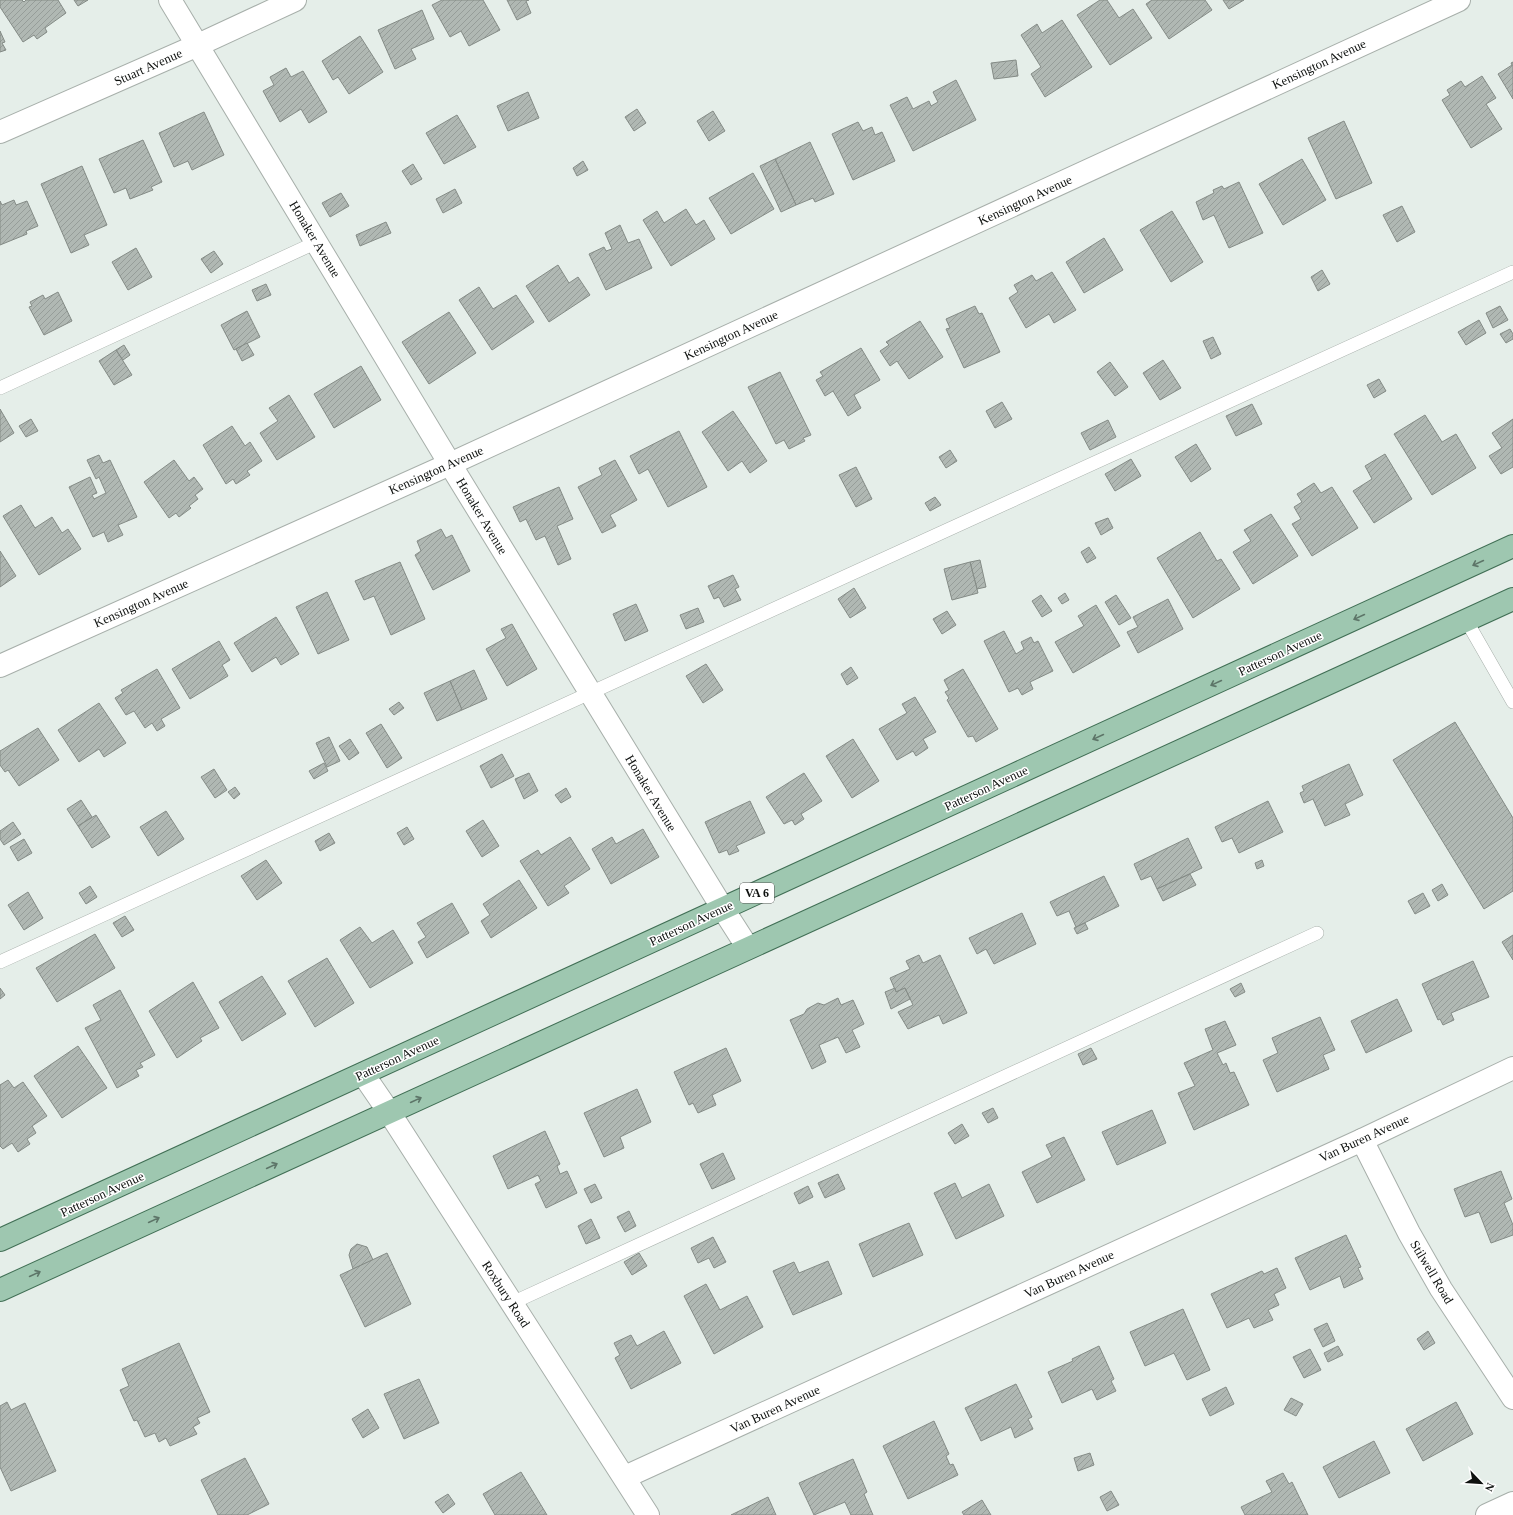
<svg xmlns="http://www.w3.org/2000/svg" width="1513" height="1515" font-family="Georgia,serif">
<defs>
<pattern id="building-hatch" width="6" height="6" patternUnits="userSpaceOnUse"><rect width="6" height="6" fill="#b0b8b3"/><path d="M-1 1l2-2M0 6l6-6M5 7l2-2" fill="none" stroke="#969d99"/></pattern>
</defs>
<rect width="100%" height="100%" fill="#e5eee9"/>
<g fill="url(#building-hatch)" stroke="#848b86">
<polygon points="0,0 22,0 24,2 26,0 58,0 66,13 45,28 47,32 37,39 34,35 23,42 0,7"/>
<polygon points="74,0 88,0 78,6"/>
<polygon points="442,0 483,0 500,30 469,46 461,31 450,37 432,5"/>
<polygon points="507,0 529,0 526,1 531,13 517,20"/>
<polygon points="1100,0 1107,0 1119,18 1133,9 1152,38 1110,65 1077,15"/>
<polygon points="1152,0 1205,0 1212,10 1169,39 1146,4"/>
<polygon points="1223,0 1244,0 1229,9"/>
<polygon points="422,10 434,39 411,49 416,59 395,69 378,30"/>
<polygon points="1062,20 1092,67 1045,97 1031,74 1041,67 1021,35 1037,24 1042,33"/>
<polygon points="0,31 5,42 2,43 6,50 0,52"/>
<polygon points="360,36 383,72 349,94 338,77 333,80 322,61"/>
<polygon points="1016,60 1018,76 994,79 991,63"/>
<polygon points="1513,62 1513,99 1498,74 1512,65 1511,63"/>
<polygon points="286,68 291,77 303,71 327,112 309,123 301,109 280,122 263,91 274,85 270,77"/>
<polygon points="1482,76 1496,98 1486,104 1502,129 1471,148 1442,100 1450,95 1447,90 1461,81 1465,87"/>
<polygon points="956,80 976,120 913,151 890,105 907,97 913,109 929,101 931,106 938,102 933,92"/>
<polygon points="528,92 539,118 508,131 497,106"/>
<polygon points="637,109 646,123 634,131 625,117"/>
<polygon points="713,111 725,131 709,141 697,121"/>
<polygon points="204,112 224,155 192,170 188,161 174,167 159,133"/>
<polygon points="457,115 476,147 444,164 426,133"/>
<polygon points="1344,121 1372,183 1336,199 1308,138"/>
<polygon points="858,122 863,131 872,127 875,135 882,132 895,161 853,180 832,134"/>
<polygon points="143,140 162,182 151,187 153,190 130,199 126,188 114,193 99,159"/>
<polygon points="810,142 834,194 815,202 813,198 796,205 775,159"/>
<polygon points="775,159 796,205 781,212 760,166"/>
<polygon points="1302,159 1326,200 1283,225 1259,184"/>
<polygon points="583,161 588,170 577,176 573,168"/>
<polygon points="413,164 422,179 411,185 402,171"/>
<polygon points="82,166 107,225 84,235 89,245 71,253 41,184"/>
<polygon points="753,173 774,209 731,234 709,198"/>
<polygon points="1239,182 1263,233 1229,248 1214,215 1203,220 1196,202 1214,193 1213,190 1222,186 1224,189"/>
<polygon points="455,189 462,203 443,213 436,199"/>
<polygon points="341,193 349,206 330,217 322,203"/>
<polygon points="14,200 16,205 27,201 38,226 26,231 27,234 0,245 0,201 2,205"/>
<polygon points="1402,206 1415,232 1397,242 1383,215"/>
<polygon points="686,209 696,225 704,220 715,239 671,266 643,220 657,211 664,223"/>
<polygon points="1172,211 1203,262 1171,282 1140,230"/>
<polygon points="386,222 391,233 360,246 356,235"/>
<polygon points="620,225 628,243 639,239 652,268 606,290 589,254 604,247 606,251 612,249 605,233"/>
<polygon points="1104,238 1123,270 1084,293 1066,262"/>
<polygon points="136,248 152,277 128,290 112,262"/>
<polygon points="214,251 223,264 211,273 201,259"/>
<polygon points="558,265 569,283 578,277 590,295 549,322 526,286"/>
<polygon points="1322,270 1330,284 1318,291 1311,277"/>
<polygon points="1052,272 1076,310 1054,323 1049,314 1026,328 1009,298 1018,292 1014,285 1032,275 1036,281"/>
<polygon points="266,284 271,295 257,301 252,290"/>
<polygon points="479,287 493,309 516,295 534,322 492,350 459,300"/>
<polygon points="58,292 72,321 44,335 29,307 32,306 30,302 43,295 45,299"/>
<polygon points="975,306 979,314 982,313 1000,352 964,368 946,329 950,328 946,319"/>
<polygon points="1500,306 1508,320 1493,328 1486,313"/>
<polygon points="247,311 260,337 234,350 221,325"/>
<polygon points="449,312 476,353 429,384 402,342"/>
<polygon points="1479,320 1486,333 1466,345 1458,332"/>
<polygon points="920,321 943,357 909,379 897,361 890,366 880,351 889,345 886,342"/>
<polygon points="1510,329 1513,334 1513,339 1506,343 1500,334"/>
<polygon points="1213,337 1221,354 1211,359 1203,341"/>
<polygon points="247,343 254,355 242,361 236,349"/>
<polygon points="124,345 130,355 123,360 116,350"/>
<polygon points="861,348 880,380 854,395 861,408 848,416 833,391 825,396 816,380 823,376 820,372"/>
<polygon points="116,350 132,375 114,385 99,361"/>
<polygon points="1163,360 1181,388 1160,400 1143,373"/>
<polygon points="1110,362 1128,387 1115,396 1097,372"/>
<polygon points="361,366 381,400 334,428 314,394"/>
<polygon points="780,372 811,435 803,438 805,441 789,449 784,440 776,444 748,387"/>
<polygon points="1379,379 1386,391 1374,398 1367,385"/>
<polygon points="289,395 315,437 277,460 260,433 278,421 269,408"/>
<polygon points="1002,402 1012,419 995,428 986,411"/>
<polygon points="1252,404 1262,424 1236,436 1226,416"/>
<polygon points="0,409 14,433 0,442"/>
<polygon points="733,411 767,461 750,473 742,461 728,471 702,432"/>
<polygon points="1425,415 1442,442 1456,434 1476,468 1432,495 1394,434"/>
<polygon points="31,419 38,431 26,437 19,426"/>
<polygon points="1513,419 1513,467 1501,474 1489,456 1502,448 1492,433"/>
<polygon points="1108,420 1116,437 1090,450 1081,433"/>
<polygon points="232,426 245,446 250,442 262,461 247,471 250,475 236,484 233,479 226,484 203,445"/>
<polygon points="679,431 707,487 668,507 648,469 639,474 630,456"/>
<polygon points="1196,444 1211,469 1191,482 1175,457"/>
<polygon points="950,450 957,461 946,468 939,457"/>
<polygon points="1385,454 1412,499 1374,523 1353,491 1372,479 1365,466"/>
<polygon points="99,455 103,463 110,460 137,517 118,525 123,535 108,542 104,532 93,537 69,487 90,477 97,493 92,495 94,499 106,493 99,477 96,479 87,460"/>
<polygon points="1131,459 1141,476 1115,491 1105,474"/>
<polygon points="174,460 189,481 194,477 203,489 195,495 198,499 189,506 191,508 179,517 176,513 169,518 144,482"/>
<polygon points="615,460 637,500 610,515 616,526 602,533 578,487 602,475 599,468"/>
<polygon points="856,467 872,499 856,507 839,475"/>
<polygon points="1314,483 1321,493 1332,487 1358,528 1312,556 1292,524 1301,519 1294,507 1302,502 1297,494"/>
<polygon points="559,487 573,519 557,526 571,559 558,565 545,536 536,540 526,519 520,522 513,507"/>
<polygon points="935,497 941,505 930,511 925,503"/>
<polygon points="21,505 35,528 52,517 62,533 68,529 81,549 39,575 3,516"/>
<polygon points="1271,514 1298,556 1253,584 1233,552 1251,541 1244,530"/>
<polygon points="1108,518 1113,528 1101,535 1095,523"/>
<polygon points="441,529 446,538 452,535 470,571 433,590 415,555 421,551 417,541"/>
<polygon points="1200,532 1217,561 1221,559 1240,589 1193,618 1157,558"/>
<polygon points="1089,547 1096,558 1087,563 1081,552"/>
<polygon points="0,551 16,576 0,587"/>
<polygon points="980,560 986,587 977,589 970,562"/>
<polygon points="400,562 425,619 391,635 374,596 364,600 355,581"/>
<polygon points="970,562 978,593 952,600 944,569"/>
<polygon points="733,575 739,587 735,589 741,600 724,607 719,597 714,599 708,586"/>
<polygon points="854,588 866,608 850,618 838,599"/>
<polygon points="327,592 349,640 318,654 296,607"/>
<polygon points="1065,593 1069,600 1062,604 1058,598"/>
<polygon points="1041,595 1052,611 1042,617 1032,601"/>
<polygon points="1116,595 1131,618 1119,625 1105,602"/>
<polygon points="1168,599 1183,629 1138,653 1127,632 1138,627 1133,617"/>
<polygon points="636,604 648,631 625,641 613,614"/>
<polygon points="1096,605 1120,646 1073,673 1055,642 1084,626 1078,616"/>
<polygon points="698,608 704,622 686,629 680,615"/>
<polygon points="947,611 956,625 942,634 933,619"/>
<polygon points="276,617 299,654 281,665 276,657 252,672 234,643"/>
<polygon points="512,624 537,669 507,686 486,649 506,638 501,629"/>
<polygon points="1004,631 1016,654 1024,649 1021,642 1031,637 1034,643 1038,641 1053,671 1030,682 1033,689 1022,695 1018,688 1009,692 984,641"/>
<polygon points="219,641 230,660 222,665 228,676 190,699 172,669"/>
<polygon points="706,664 723,690 703,703 686,676"/>
<polygon points="851,667 858,678 847,685 841,674"/>
<polygon points="157,669 180,708 161,719 165,726 157,731 152,723 145,728 134,711 126,715 115,698 123,693 121,690"/>
<polygon points="963,669 998,729 976,742 973,736 968,737 947,700 949,698 945,692 949,690 944,680"/>
<polygon points="474,670 487,699 462,710 450,681"/>
<polygon points="450,681 462,710 437,721 424,693"/>
<polygon points="915,697 936,732 923,739 928,748 916,756 913,751 897,760 879,729 907,713 902,704"/>
<polygon points="399,702 404,708 394,715 389,709"/>
<polygon points="99,703 126,743 104,757 99,749 79,762 58,730"/>
<polygon points="1455,722 1513,818 1513,891 1484,909 1393,760"/>
<polygon points="381,724 402,758 387,768 366,733"/>
<polygon points="38,728 59,760 19,786 8,770 5,772 0,765 0,751"/>
<polygon points="329,737 340,761 327,767 316,743"/>
<polygon points="350,739 359,753 349,760 339,746"/>
<polygon points="853,739 879,781 852,798 826,756"/>
<polygon points="502,754 514,776 491,788 480,766"/>
<polygon points="324,763 328,771 314,779 309,771"/>
<polygon points="1349,764 1363,795 1345,804 1350,815 1325,826 1313,799 1304,803 1300,793 1304,791 1302,786"/>
<polygon points="214,769 227,790 215,798 201,777"/>
<polygon points="529,773 538,791 524,799 515,779"/>
<polygon points="804,773 822,801 801,814 804,819 795,825 792,820 784,824 766,797"/>
<polygon points="235,787 240,794 234,799 228,792"/>
<polygon points="566,788 571,797 561,803 555,795"/>
<polygon points="81,800 92,817 78,826 67,809"/>
<polygon points="750,801 765,833 736,846 739,851 729,855 727,850 719,853 705,822"/>
<polygon points="1268,801 1283,832 1239,853 1232,838 1222,842 1215,827"/>
<polygon points="166,811 184,839 158,856 140,827"/>
<polygon points="96,815 110,837 92,848 78,826"/>
<polygon points="483,820 499,846 482,857 466,831"/>
<polygon points="13,822 21,834 4,845 0,839 0,831"/>
<polygon points="407,827 414,839 404,845 397,833"/>
<polygon points="643,829 659,857 611,884 592,849 612,837 616,844"/>
<polygon points="329,833 335,843 320,851 315,841"/>
<polygon points="570,837 590,869 564,886 569,893 548,906 520,861 538,850 541,855"/>
<polygon points="1188,838 1202,868 1157,889 1151,876 1141,880 1134,864"/>
<polygon points="24,839 32,853 18,861 10,847"/>
<polygon points="266,860 282,883 257,900 241,876"/>
<polygon points="1262,860 1264,866 1257,869 1255,863"/>
<polygon points="1190,874 1196,885 1163,901 1157,889"/>
<polygon points="1104,876 1119,906 1076,927 1069,911 1057,916 1050,902"/>
<polygon points="519,880 537,908 491,938 481,921 490,915 483,904"/>
<polygon points="1442,884 1448,895 1438,901 1432,890"/>
<polygon points="90,886 97,897 86,904 79,893"/>
<polygon points="28,892 43,918 24,930 8,905"/>
<polygon points="1423,893 1430,906 1415,914 1408,901"/>
<polygon points="452,903 469,933 427,958 418,942 426,937 417,923"/>
<polygon points="1022,913 1036,944 994,964 986,949 977,954 969,938"/>
<polygon points="125,916 134,930 122,937 113,923"/>
<polygon points="1085,923 1088,929 1077,934 1074,928"/>
<polygon points="360,927 372,943 393,930 413,963 370,988 340,940"/>
<polygon points="95,934 115,968 57,1002 36,968"/>
<polygon points="1513,935 1513,960 1502,942"/>
<polygon points="919,955 923,963 940,955 967,1013 943,1024 939,1015 908,1029 898,1012 913,1005 905,988 896,992 890,978 910,969 906,961"/>
<polygon points="327,958 354,1003 315,1027 288,981"/>
<polygon points="1473,961 1489,997 1451,1013 1454,1020 1443,1025 1440,1019 1438,1020 1422,984"/>
<polygon points="262,976 286,1014 242,1041 219,1002"/>
<polygon points="193,982 219,1028 200,1038 202,1041 177,1058 149,1011"/>
<polygon points="1241,983 1245,992 1235,997 1230,989"/>
<polygon points="0,988 5,995 0,999"/>
<polygon points="895,988 896,992 905,988 910,999 891,1009 885,992"/>
<polygon points="120,990 155,1055 140,1063 143,1067 136,1070 139,1076 117,1088 85,1028 101,1020 93,1005"/>
<polygon points="838,998 841,1005 853,1000 864,1024 852,1030 860,1047 846,1053 838,1037 819,1045 826,1062 812,1069 790,1020 804,1014 807,1009 818,1003 824,1005"/>
<polygon points="1397,999 1412,1031 1366,1053 1351,1021"/>
<polygon points="1320,1017 1335,1050 1323,1055 1329,1069 1277,1092 1263,1060 1278,1053 1272,1038"/>
<polygon points="1225,1021 1236,1045 1217,1053 1223,1065 1226,1063 1230,1073 1234,1072 1249,1105 1194,1130 1178,1093 1195,1086 1184,1063 1213,1050 1205,1029"/>
<polygon points="78,1046 107,1088 62,1118 34,1076"/>
<polygon points="726,1048 741,1081 712,1095 716,1105 698,1113 693,1103 689,1105 674,1072"/>
<polygon points="1091,1048 1097,1059 1083,1065 1078,1054"/>
<polygon points="8,1080 14,1088 23,1082 47,1116 32,1126 36,1133 27,1139 30,1144 18,1152 12,1143 3,1149 0,1146 0,1085"/>
<polygon points="637,1089 651,1122 620,1137 624,1148 604,1157 584,1113"/>
<polygon points="993,1108 998,1118 988,1123 982,1113"/>
<polygon points="1152,1110 1166,1143 1117,1165 1102,1132"/>
<polygon points="962,1124 969,1136 955,1144 948,1133"/>
<polygon points="545,1131 560,1164 557,1166 560,1174 567,1171 577,1193 546,1208 535,1184 541,1181 538,1175 508,1189 493,1156"/>
<polygon points="1064,1137 1085,1180 1037,1203 1022,1172 1052,1157 1046,1145"/>
<polygon points="723,1153 735,1179 712,1189 700,1164"/>
<polygon points="1501,1171 1512,1199 1504,1203 1513,1225 1513,1235 1491,1243 1479,1212 1465,1217 1454,1189"/>
<polygon points="838,1174 845,1189 825,1198 818,1183"/>
<polygon points="955,1183 962,1198 989,1184 1004,1216 956,1239 934,1193"/>
<polygon points="595,1184 602,1198 591,1203 584,1189"/>
<polygon points="808,1186 813,1197 799,1204 794,1193"/>
<polygon points="629,1211 636,1226 625,1232 617,1217"/>
<polygon points="591,1219 600,1238 586,1244 578,1226"/>
<polygon points="909,1223 923,1255 873,1277 859,1244"/>
<polygon points="1346,1235 1361,1267 1358,1268 1363,1279 1344,1288 1340,1276 1310,1290 1295,1258"/>
<polygon points="713,1237 726,1262 714,1268 709,1258 698,1263 691,1248"/>
<polygon points="357,1244 367,1247 373,1260 353,1269 349,1255 351,1249"/>
<polygon points="387,1253 411,1304 365,1327 340,1275"/>
<polygon points="639,1253 647,1266 632,1275 624,1262"/>
<polygon points="828,1261 842,1294 793,1315 773,1271 794,1262 799,1273"/>
<polygon points="1277,1268 1286,1288 1274,1294 1279,1305 1268,1310 1273,1320 1254,1328 1249,1318 1227,1328 1211,1294 1262,1271 1264,1274"/>
<polygon points="706,1284 720,1310 747,1296 763,1327 714,1354 684,1296"/>
<polygon points="1183,1309 1210,1370 1187,1380 1174,1353 1145,1366 1130,1332"/>
<polygon points="1327,1323 1335,1341 1323,1347 1314,1329"/>
<polygon points="664,1331 681,1363 631,1389 615,1358 620,1355 614,1343 631,1335 637,1346"/>
<polygon points="1428,1331 1435,1343 1424,1350 1417,1339"/>
<polygon points="179,1343 210,1412 197,1418 200,1423 193,1427 197,1434 170,1446 166,1438 159,1442 155,1433 145,1437 137,1420 134,1421 120,1390 129,1386 122,1369"/>
<polygon points="1099,1346 1114,1379 1111,1381 1116,1391 1097,1400 1092,1389 1062,1403 1048,1372 1073,1361 1072,1359"/>
<polygon points="1338,1346 1343,1355 1328,1362 1324,1353"/>
<polygon points="1310,1349 1321,1370 1304,1378 1293,1357"/>
<polygon points="419,1379 439,1423 404,1439 384,1394"/>
<polygon points="1016,1384 1032,1417 1028,1419 1033,1429 1015,1438 1011,1427 981,1441 965,1408"/>
<polygon points="1226,1387 1234,1404 1210,1416 1202,1399"/>
<polygon points="1291,1398 1303,1404 1296,1416 1284,1410"/>
<polygon points="7,1402 11,1410 25,1403 56,1471 11,1491 0,1467 0,1406"/>
<polygon points="1456,1402 1473,1434 1423,1461 1406,1429"/>
<polygon points="368,1409 379,1428 363,1438 352,1419"/>
<polygon points="934,1421 949,1454 946,1456 950,1465 953,1464 958,1475 908,1499 883,1446"/>
<polygon points="1374,1441 1390,1473 1339,1498 1323,1467"/>
<polygon points="1090,1453 1094,1465 1078,1471 1074,1458"/>
<polygon points="245,1458 269,1504 247,1515 218,1515 201,1480"/>
<polygon points="853,1459 867,1492 864,1494 873,1515 851,1515 845,1502 814,1515 799,1483"/>
<polygon points="521,1472 547,1515 495,1515 483,1494"/>
<polygon points="1283,1473 1289,1484 1292,1482 1308,1515 1245,1515 1241,1507 1272,1492 1266,1481"/>
<polygon points="1111,1491 1119,1505 1107,1511 1100,1497"/>
<polygon points="448,1494 455,1504 443,1513 435,1502"/>
<polygon points="768,1497 776,1515 731,1515"/>
<polygon points="982,1500 991,1515 964,1515 962,1512"/>
</g>
<g fill="none" stroke-linecap="round" stroke-linejoin="round">
<defs>
<g id="lane">
<polyline points="0,388 317,242"/>
<polyline points="1466,620 1513,702"/>
<polyline points="0,962 1513,272"/>
<polyline points="512,1303 1317,933"/>
</g>
<g id="street">
<polyline points="170,0 450,464 723,909 748,948"/>
<polyline points="0,132 198,45 295,0"/>
<polyline points="0,666 450,464 1459,0"/>
<polyline points="363,1074 389,1112 648,1515"/>
<polyline points="1362,1140 1409,1233 1441,1289 1513,1398"/>
<polyline points="625,1477 1362,1140 1513,1068"/>
<polyline points="1487,1515 1513,1503"/>
</g>
<g id="primary">
<polyline points="0,1240 1513,546"/>
<polyline points="0,1290 1513,599"/>
</g>
</defs>
<use href="#lane" stroke="#a7afaa" stroke-width="14"/>
<use href="#street" stroke="#a7afaa" stroke-width="24"/>
<use href="#primary" stroke="#416f55" stroke-width="24"/>
<use href="#lane" stroke="#fff" stroke-width="13"/>
<use href="#street" stroke="#fff" stroke-width="22"/>
<use href="#primary" stroke="#9ec7b0" stroke-width="22"/>
</g>
<defs><path id="oneway-shaft" d="M-6 0H5M1.5-3L5.5 0L1.5 3" fill="none" stroke-width="1.6" stroke-linecap="round" stroke-linejoin="round"/></defs>
<g stroke="#5d7568">
<use href="#oneway-shaft" transform="translate(1478 563) rotate(155)"/>
<use href="#oneway-shaft" transform="translate(1359 617) rotate(155)"/>
<use href="#oneway-shaft" transform="translate(1216 683) rotate(155)"/>
<use href="#oneway-shaft" transform="translate(1098 737) rotate(155)"/>
<use href="#oneway-shaft" transform="translate(416 1100) rotate(-25)"/>
<use href="#oneway-shaft" transform="translate(272 1166) rotate(-25)"/>
<use href="#oneway-shaft" transform="translate(154 1220) rotate(-25)"/>
<use href="#oneway-shaft" transform="translate(35 1274) rotate(-25)"/>
</g>
<g text-anchor="middle" dominant-baseline="central" stroke-width="3" stroke-linejoin="round" paint-order="stroke">
<rect fill="#fff" stroke="#565857" stroke-width="1" x="740" y="883" width="34" height="20" rx="3"/>
<g font-size="12" font-weight="bold" fill="#0e110f">
<text x="757" y="893">VA 6</text>
</g>
<g font-size="13" fill="#0e110f" stroke="#fff">
<text transform="translate(1319 64) rotate(-25)">Kensington Avenue</text>
<text transform="translate(148 67) rotate(-24)">Stuart Avenue</text>
<text transform="translate(1025 200) rotate(-25)">Kensington Avenue</text>
<text transform="translate(315 239) rotate(59)">Honaker Avenue</text>
<text transform="translate(731 335) rotate(-25)">Kensington Avenue</text>
<text transform="translate(436 470) rotate(-24)">Kensington Avenue</text>
<text transform="translate(482 516) rotate(59)">Honaker Avenue</text>
<text transform="translate(141 603) rotate(-24)">Kensington Avenue</text>
<text transform="translate(1280 653) rotate(-25)">Patterson Avenue</text>
<text transform="translate(986 788) rotate(-25)">Patterson Avenue</text>
<text transform="translate(651 793) rotate(59)">Honaker Avenue</text>
<text transform="translate(691 923) rotate(-25)">Patterson Avenue</text>
<text transform="translate(397 1058) rotate(-25)">Patterson Avenue</text>
<text transform="translate(1364 1138) rotate(-25)">Van Buren Avenue</text>
<text transform="translate(102 1194) rotate(-25)">Patterson Avenue</text>
<text transform="translate(1432 1272) rotate(59)">Stilwell Road</text>
<text transform="translate(1069 1274) rotate(-25)">Van Buren Avenue</text>
<text transform="translate(506 1294) rotate(57)">Roxbury Road</text>
<text transform="translate(775 1409) rotate(-25)">Van Buren Avenue</text>
</g>
</g>
<g transform="translate(1481 1483) rotate(115)" stroke="#ffffff" stroke-width="3" paint-order="stroke">
<path d="M0-3L7 15L0 10L-7 15Z" fill="#0e110f"/>
<text y="-6" font-size="11" font-weight="bold" text-anchor="middle" fill="#0e110f">N</text>
</g>
</svg>
